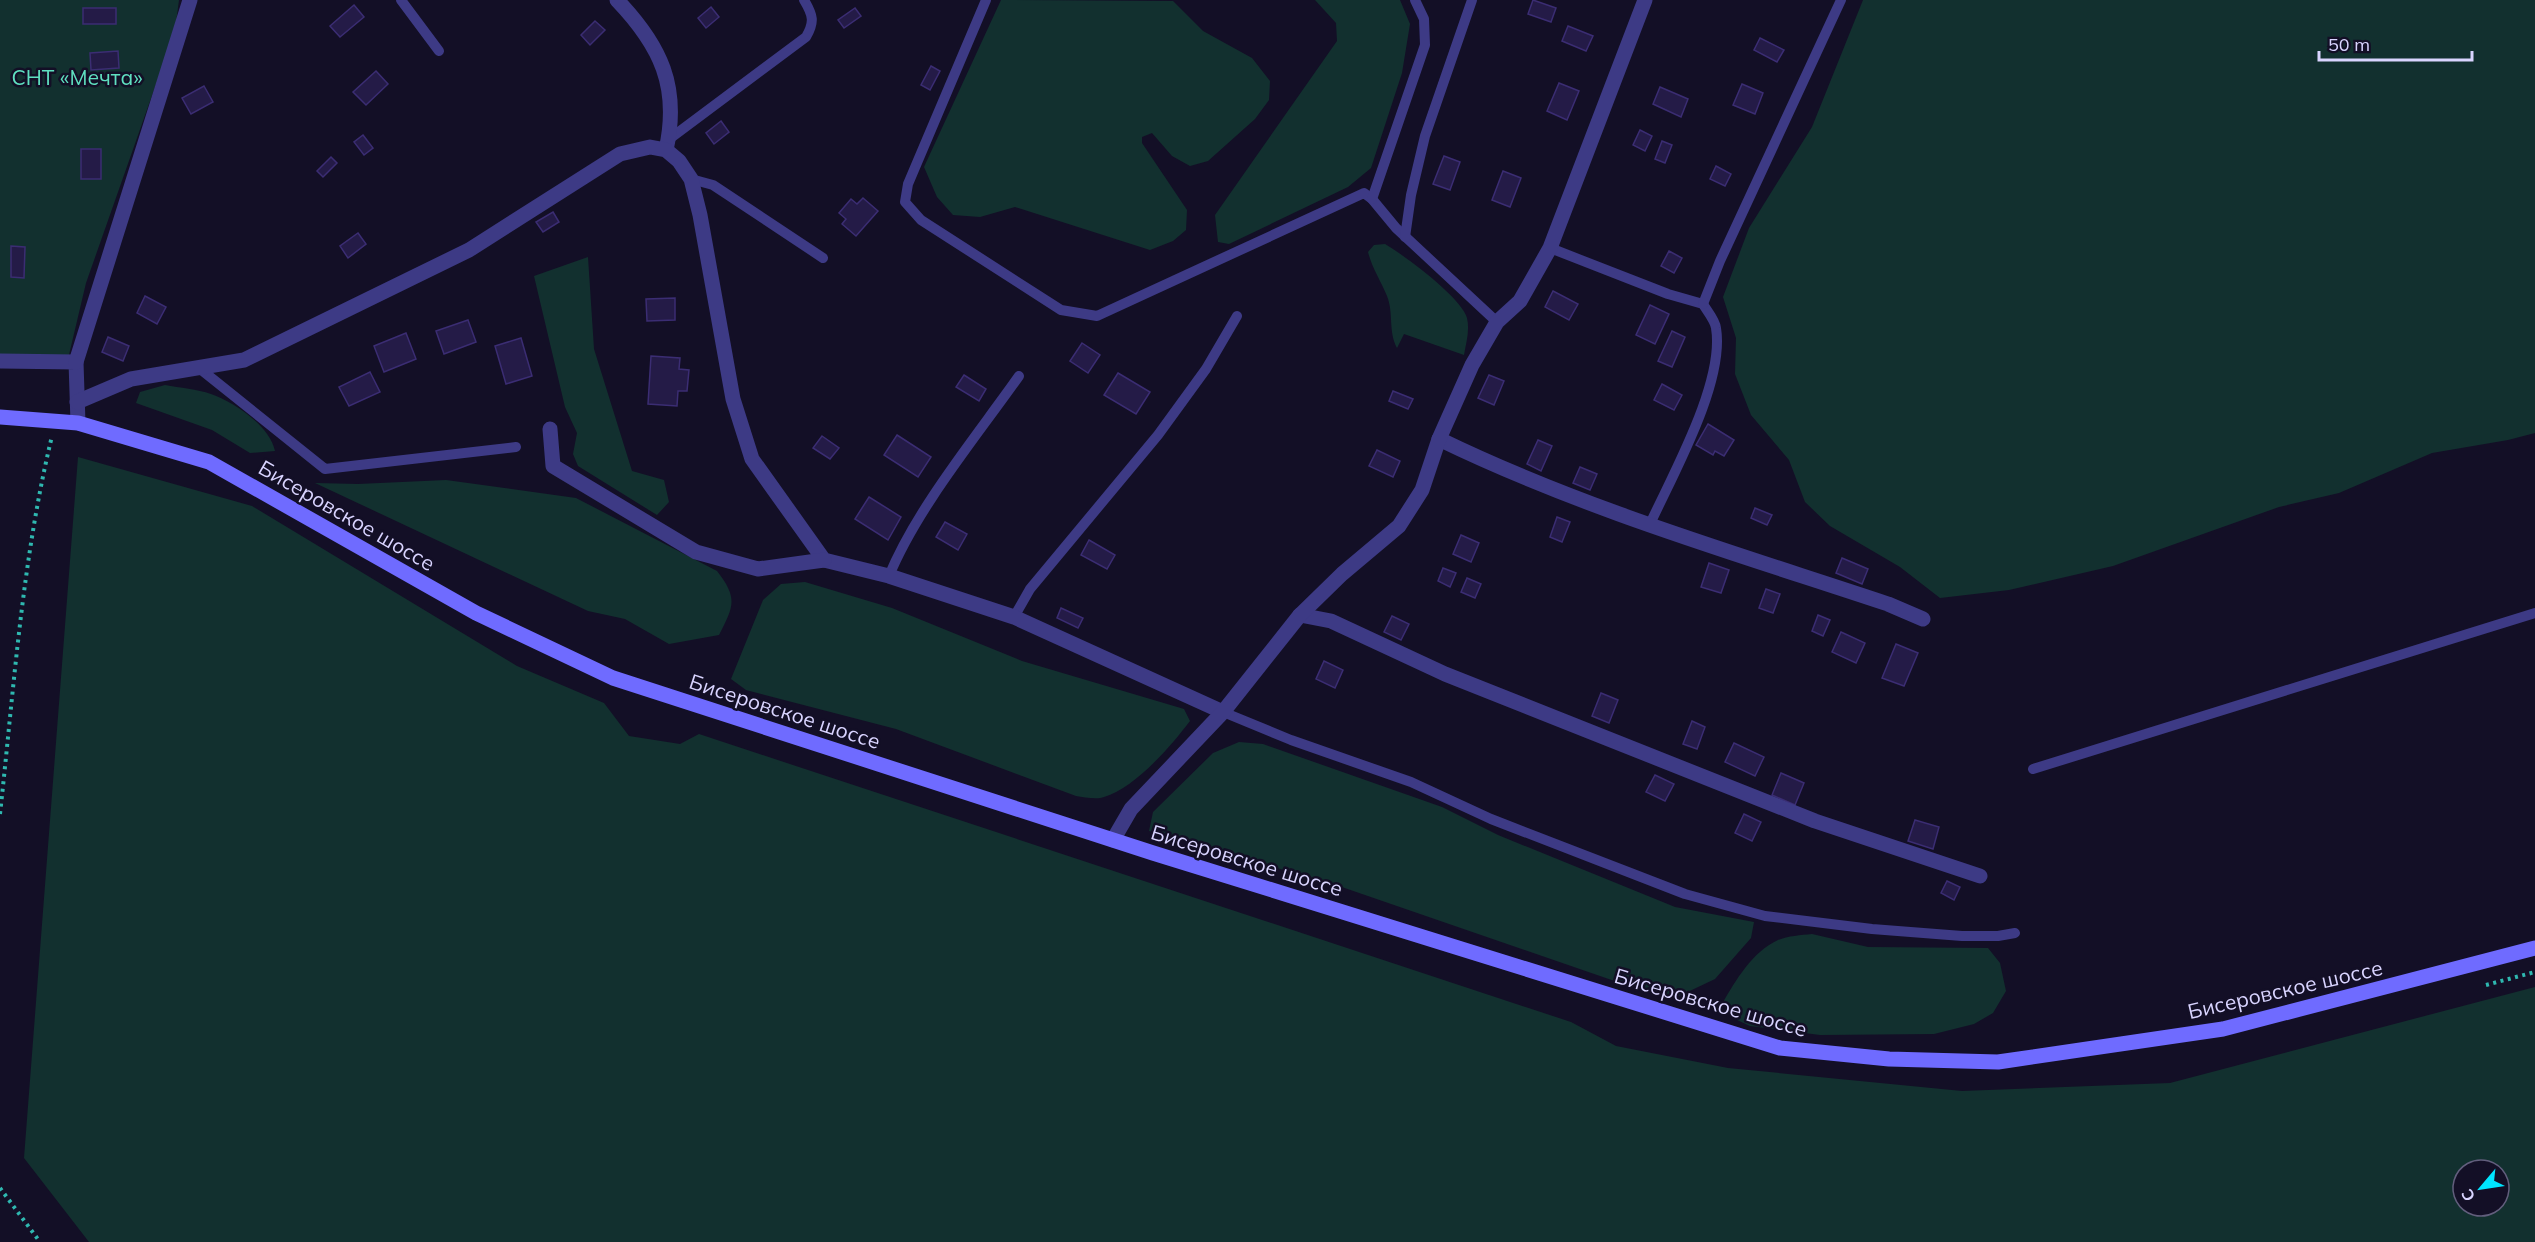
<svg xmlns="http://www.w3.org/2000/svg" width="2535" height="1242" font-family="Mulish,sans-serif">
<rect width="100%" height="100%" fill="#130f26"/>
<g fill="#12302f" fill-rule="evenodd">
<polygon points="0,0 179,0 175,30 86,283 68,359 0,355"/>
<polygon points="1001,0 1173,1 1203,31 1252,58 1270,81 1269,100 1255,119 1208,161 1190,166 1172,156 1152,133 1142,137 1142,143 1187,210 1186,230 1173,241 1150,250 1015,207 980,217 953,215 937,197 924,167"/>
<polygon points="1315,0 1400,0 1410,24 1402,73 1371,168 1348,187 1229,244 1218,242 1215,215 1337,41 1336,23"/>
<polygon points="1863,0 2535,0 2535,433 2508,440 2432,453 2339,493 2279,507 2113,566 2009,590 1940,598 1900,567 1830,526 1805,502 1789,460 1751,415 1735,374 1736,338 1723,297 1749,228 1812,127"/>
<path d="M1385 244C1404 255 1462 298 1467 318 1470 331 1466 343 1464 355L1404 334 1397 348C1388 331 1394 314 1387 296 1381 281 1372 268 1368 252L1374 245Z"/>
<polygon points="588,257 594,349 632,471 664,480 669,502 657,515 578,466 573,454 577,433 565,407 534,276"/>
<path d="M165 385C180 388 197 389 211 394 234 402 270 426 275 451L250 453 212 430 136 403 140 392Z"/>
<path d="M78 457 252 506 517 666 604 703 629 736 680 744 699 734 1571 1022 1616 1046 1728 1068 1962 1091 2170 1083 2535 987V1242H89L24 1158ZM2463 1170H2499V1206H2463Z"/>
<path d="M446 480 576 498 717 571C738 598 734 606 719 635L669 644 625 619 588 611 315 483 358 484Z"/>
<path d="M805 582 892 608 1022 661 1184 709 1190 721C1171 746 1135 788 1104 797 1097 800 1084 797 1076 796L896 729 746 690 731 679 763 600 781 584Z"/>
<polygon points="1239,742 1263,744 1442,807 1498,835 1675,907 1754,922 1751,938 1715,979 1677,997 1629,986 1336,885 1149,831 1153,812 1213,753"/>
<path d="M1812 934 1868 947 1988 948 2000 963 2006 991 1993 1013 1974 1024 1934 1034 1820 1035 1750 1026 1735 1019 1722 1004C1736 980 1752 952 1778 940 1788 936 1801 935 1812 934Z"/>
</g>
<g fill="#241b47" stroke="#3b2d73" stroke-width="1.5">
<polygon points="1533,0 1556,8 1551,22 1528,14"/>
<polygon points="354,5 364,17 340,37 330,26"/>
<polygon points="711,7 719,17 706,28 698,18"/>
<rect x="83" y="8" width="33" height="16"/>
<polygon points="855,8 861,16 844,28 838,20"/>
<polygon points="595,21 605,30 590,45 581,35"/>
<polygon points="1568,26 1593,36 1586,51 1562,41"/>
<polygon points="1760,38 1784,50 1777,62 1754,50"/>
<polygon points="118,51 119,68 91,70 90,53"/>
<polygon points="931,66 940,71 930,90 921,85"/>
<polygon points="376,71 388,84 366,105 353,92"/>
<polygon points="1559,83 1579,91 1567,120 1547,111"/>
<polygon points="1742,84 1763,93 1755,114 1733,105"/>
<polygon points="204,86 213,102 191,114 182,98"/>
<polygon points="1660,87 1688,99 1681,117 1653,104"/>
<polygon points="721,121 729,132 714,144 706,133"/>
<polygon points="1640,130 1652,136 1645,151 1633,145"/>
<polygon points="363,135 373,148 364,155 354,142"/>
<polygon points="1662,141 1672,145 1665,163 1655,159"/>
<rect x="81" y="149" width="20" height="30"/>
<polygon points="1444,156 1460,162 1450,190 1433,184"/>
<polygon points="331,157 337,163 323,177 317,171"/>
<polygon points="1716,166 1731,174 1725,186 1710,179"/>
<polygon points="1503,171 1521,178 1510,207 1492,200"/>
<polygon points="863,198 878,211 856,236 842,224 846,219 839,213 851,199 857,204"/>
<polygon points="553,212 559,222 543,232 536,222"/>
<polygon points="358,233 366,244 348,258 340,246"/>
<polygon points="11,246 25,247 24,278 11,277"/>
<polygon points="1669,251 1682,258 1674,273 1661,266"/>
<polygon points="1553,291 1578,304 1569,320 1545,307"/>
<polygon points="145,296 166,307 157,324 137,313"/>
<polygon points="675,298 675,320 647,321 646,299"/>
<polygon points="1650,305 1669,314 1655,344 1636,335"/>
<polygon points="468,320 476,342 444,354 436,331"/>
<polygon points="1672,331 1685,337 1672,367 1658,361"/>
<polygon points="406,333 416,359 384,372 374,346"/>
<polygon points="108,337 129,346 123,361 102,352"/>
<polygon points="521,338 532,376 506,384 495,346"/>
<polygon points="1082,343 1100,355 1088,373 1070,361"/>
<polygon points="651,356 680,358 679,369 689,370 687,391 678,391 677,406 648,404"/>
<polygon points="370,372 380,392 349,406 339,387"/>
<polygon points="1118,373 1150,392 1136,414 1104,395"/>
<polygon points="964,375 986,389 979,401 956,387"/>
<polygon points="1489,375 1504,381 1494,405 1478,398"/>
<polygon points="1662,384 1682,395 1674,410 1654,400"/>
<polygon points="1393,391 1413,399 1408,409 1389,401"/>
<polygon points="1708,424 1734,440 1724,456 1715,451 1713,455 1696,445"/>
<polygon points="897,435 931,457 918,477 884,455"/>
<polygon points="822,436 839,448 830,459 813,448"/>
<polygon points="1538,440 1552,446 1541,471 1527,464"/>
<polygon points="1377,450 1400,461 1393,477 1369,466"/>
<polygon points="1580,467 1597,474 1590,490 1573,483"/>
<polygon points="869,497 901,517 888,540 855,519"/>
<polygon points="1755,508 1772,515 1767,525 1751,518"/>
<polygon points="1557,517 1570,522 1562,542 1550,537"/>
<polygon points="945,522 967,534 958,550 936,537"/>
<polygon points="1461,535 1479,543 1471,562 1453,554"/>
<polygon points="1089,540 1115,555 1107,569 1081,555"/>
<polygon points="1842,558 1868,569 1862,584 1836,573"/>
<polygon points="1709,563 1729,570 1721,593 1701,587"/>
<polygon points="1443,568 1456,573 1450,587 1438,581"/>
<polygon points="1467,578 1481,584 1475,598 1461,592"/>
<polygon points="1766,589 1780,594 1773,613 1759,608"/>
<polygon points="1061,608 1083,618 1078,628 1057,618"/>
<polygon points="1818,615 1830,620 1823,636 1812,631"/>
<polygon points="1392,616 1409,624 1401,640 1384,632"/>
<polygon points="1841,632 1865,643 1856,663 1832,652"/>
<polygon points="1896,644 1918,653 1904,686 1882,678"/>
<polygon points="1324,661 1343,670 1335,688 1316,679"/>
<polygon points="1601,693 1618,700 1609,723 1592,716"/>
<polygon points="1692,721 1705,727 1697,749 1683,744"/>
<polygon points="1734,743 1764,757 1755,776 1725,762"/>
<polygon points="1781,773 1804,783 1795,805 1772,795"/>
<polygon points="1655,775 1674,784 1665,801 1646,792"/>
<polygon points="1744,814 1761,822 1752,841 1735,833"/>
<polygon points="1915,820 1939,827 1933,849 1908,841"/>
<polygon points="1947,881 1960,887 1954,900 1941,893"/>
</g>
<g fill="none" stroke-linecap="round" stroke-linejoin="round">
<g stroke="#2fb8b0" stroke-width="4" stroke-dasharray="3 4.5" stroke-linecap="butt">
<path d="M0 814C14 688 22 560 52 436"/>
<polyline points="2486,985 2535,972"/>
<polyline points="0,1188 40,1242"/>
</g>
<g stroke="#3d3a85" stroke-width="10">
<polyline points="401,0 439,51"/>
<polyline points="986,0 908,184 905,202 921,220 1061,310 1097,316 1364,193 1372,199 1396,228 1497,322"/>
<path d="M668 140 806 37C815 22 813 15 804 0"/>
<polyline points="691,179 713,185 823,258"/>
<polyline points="1372,199 1425,45 1424,19 1415,0"/>
<polyline points="1405,237 1411,195 1425,136 1472,0"/>
<path d="M1550 248 1668 294 1703 304C1707 311 1715 320 1716 328 1725 382 1673 474 1650 524"/>
<polyline points="1703,304 1720,261 1841,0"/>
<polyline points="199,368 325,469 516,447"/>
<path d="M889 576C917 508 976 437 1019 376"/>
<polyline points="1014,617 1030,589 1158,435 1206,369 1237,316"/>
<polyline points="1223,712 1291,740 1411,782 1491,819 1685,894 1765,916 1872,929 1962,936 1998,936 2015,933"/>
<polyline points="2033,769 2535,613"/>
</g>
<g stroke="#3d3a85" stroke-width="15">
<path d="M617 0C661 46 680 87 666 150"/>
<polyline points="0,361 76,362 78,423"/>
<polyline points="76,362 190,0"/>
<polyline points="77,402 131,379 244,360 469,250 620,154 650,147 666,150 679,161 691,179 700,215 733,399 752,459 824,560 889,576 1014,617 1223,712"/>
<polyline points="550,429 553,466 696,552 758,569 824,560"/>
<path d="M1439 439C1583 509 1738 554 1888 604L1923 619"/>
<polyline points="1300,615 1331,621 1445,674 1815,821 1980,876"/>
<polyline points="1113,840 1131,809 1223,712 1300,615 1342,574 1399,526 1422,490 1439,439 1472,365 1497,322 1520,301 1550,248 1645,0"/>
</g>
<polyline stroke="#6f6bff" stroke-width="15" points="0,417 78,423 209,462 476,613 613,678 1153,853 1780,1048 1889,1059 1998,1062 2223,1029 2535,948"/>
</g>
<g text-anchor="middle" dominant-baseline="central" stroke-width="5" stroke-linejoin="round" paint-order="stroke">
<g font-size="21" fill="#5fe0c0" stroke="#130f26">
<text x="77" y="77">СНТ «Мечта»</text>
</g>
<g font-size="21" fill="#d9d4ff" stroke="#130f26">
<text transform="translate(347 515) rotate(30)">Бисеровское шоссе</text>
<text transform="translate(785 711) rotate(18)">Бисеровское шоссе</text>
<text transform="translate(1247 860) rotate(17)">Бисеровское шоссе</text>
<text transform="translate(2285 989) rotate(-13)">Бисеровское шоссе</text>
<text transform="translate(1711 1002) rotate(16)">Бисеровское шоссе</text>
</g>
</g>
<g transform="translate(2481 1188) rotate(241)"><circle r="28" fill="#130f26" stroke="#625e7d" stroke-width="1.5"/>
<path d="M0-4.5L10 22L0 15L-10 22Z" fill="#00e5ff"/>
<text y="-9" font-size="16" font-weight="bold" text-anchor="middle" fill="#d9d4ff">С</text>
</g>
<path d="M2319 51v9h153v-9" fill="none" stroke="#d9d4ff" stroke-width="3"/>
<text x="2328" y="51" font-size="18" fill="#d9d4ff" stroke="#130f26" stroke-width="4.5" paint-order="stroke">50 m</text>
</svg>
